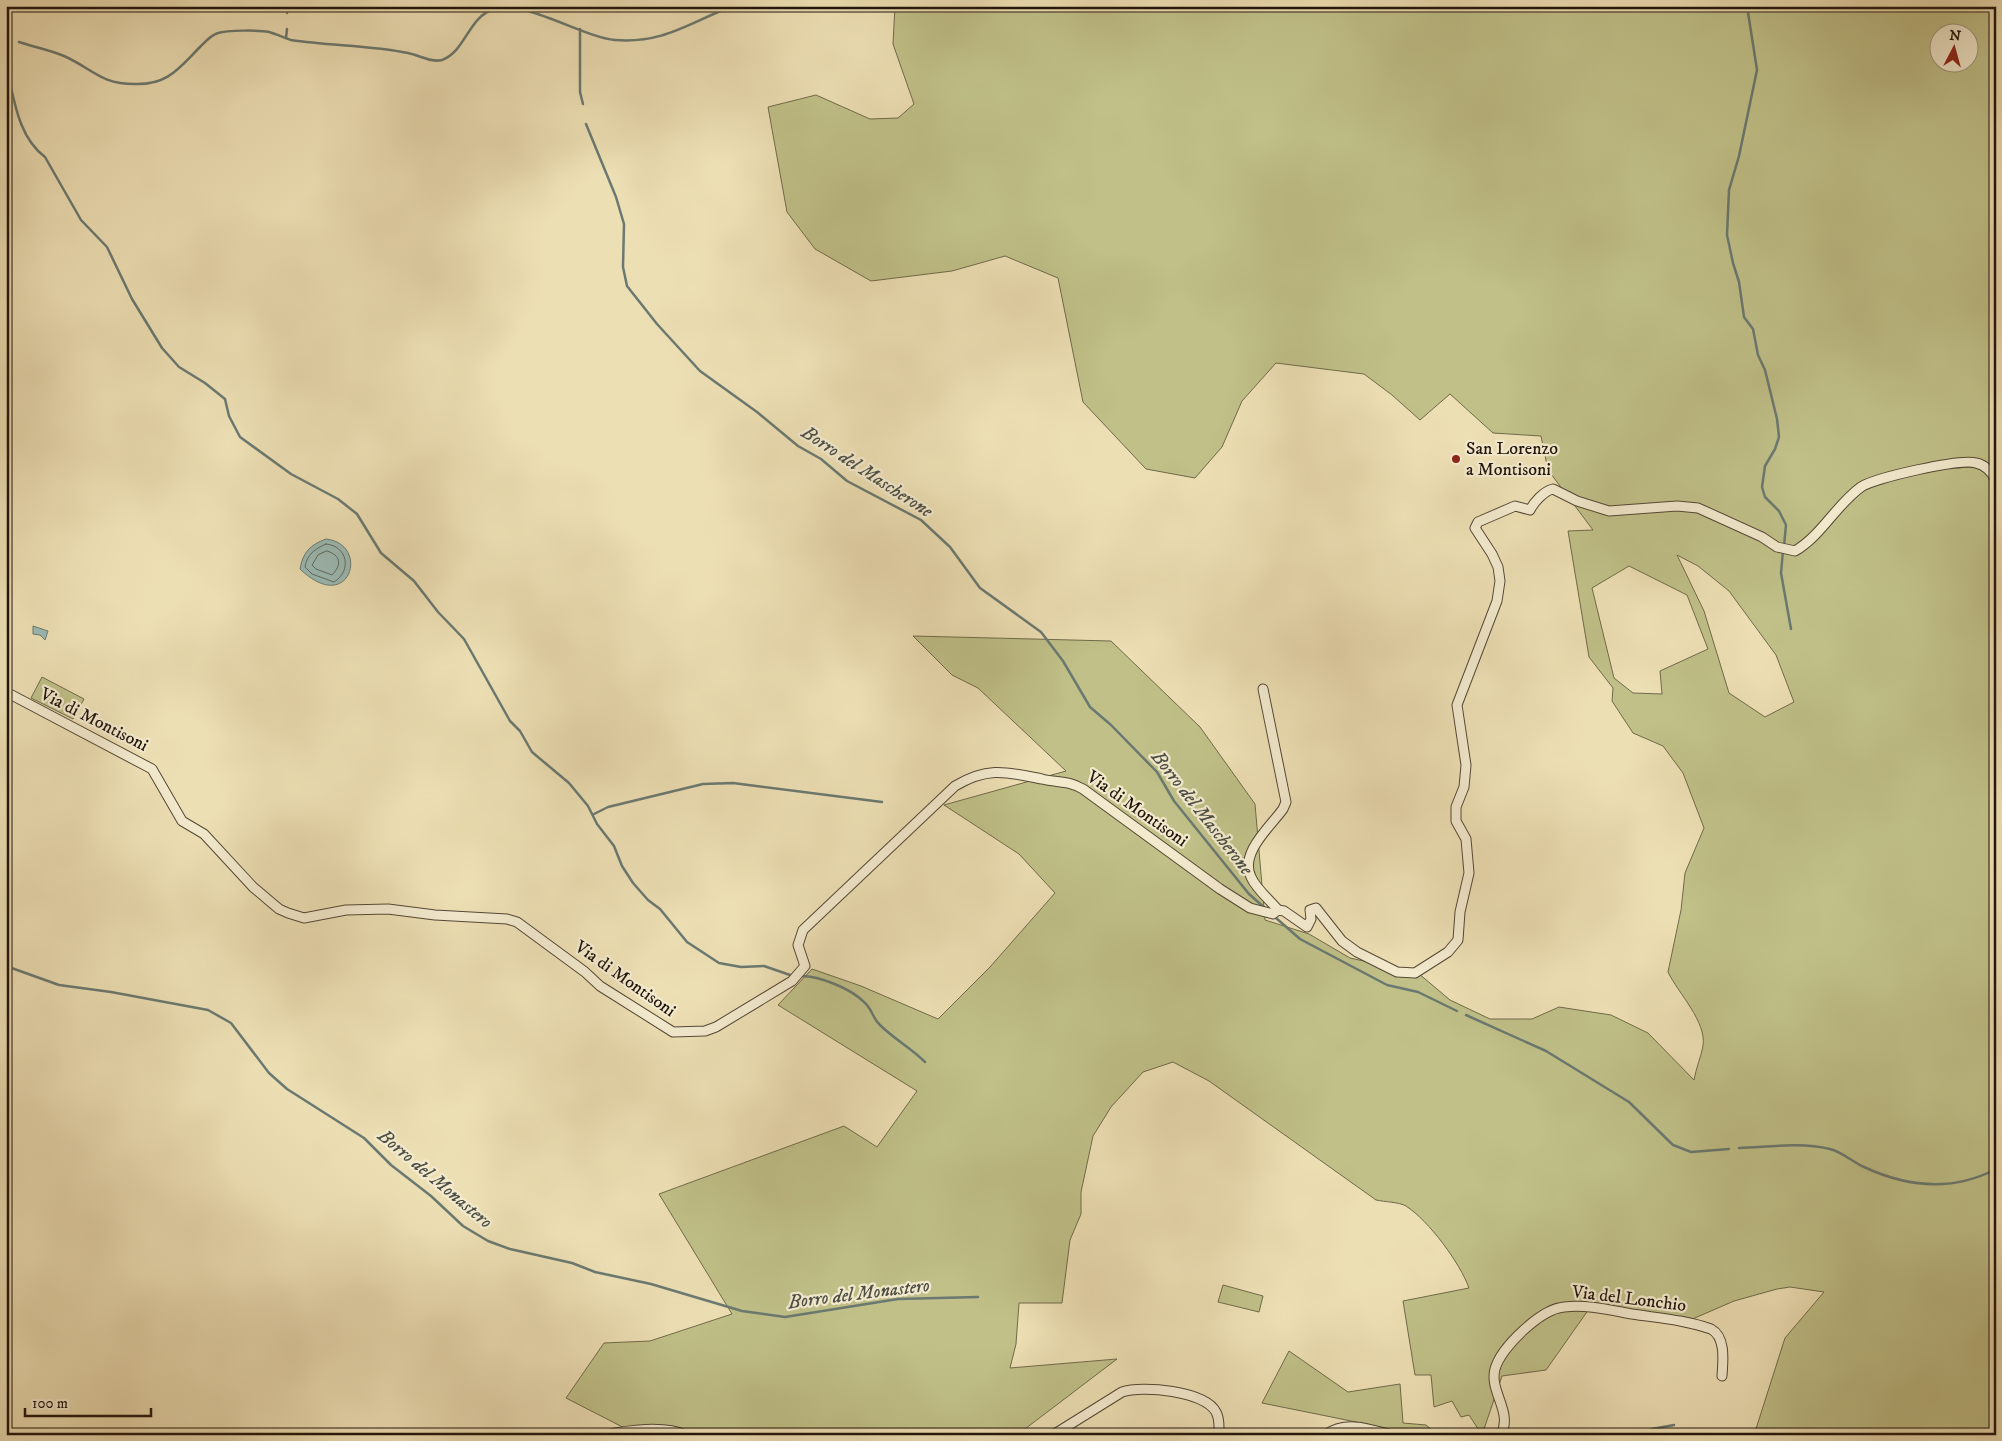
<svg xmlns="http://www.w3.org/2000/svg" width="2002" height="1441" font-family="'IM FELL DW Pica',serif">
<rect width="100%" height="100%" fill="#eddfb4"/>
<filter id="stains"><feTurbulence type="fractalNoise" baseFrequency=".004" numOctaves="4"/><feColorMatrix values="0 0 0 0 .2 0 0 0 0 .09 0 0 0 0 .02 0 0 0 .5 -.17"/></filter>
<radialGradient id="worn" r=".72"><stop offset=".6" stop-color="#630" stop-opacity="0"/><stop offset="1" stop-color="#630" stop-opacity=".3"/></radialGradient>
<g fill="#c0c088" stroke="#706a4a" fill-rule="evenodd">
<path d="M895 6H1996V1435H1754L1785 1338 1824 1292 1790 1287 1777 1289 1734 1301 1681 1324 1589 1309 1546 1370 1502 1376 1482 1435 1469 1415 1461 1417 1452 1401 1434 1407 1431 1375H1415L1403 1301 1469 1288C1460 1263 1429 1221 1406 1206 1399 1202 1385 1202 1376 1200L1209 1081 1173 1062 1143 1072 1111 1107 1093 1136 1081 1192V1214L1070 1240 1062 1303H1019L1016 1344 1010 1368 1117 1359 1017 1435H638L566 1398 604 1343 650 1341 732 1314 659 1194 844 1126 877 1147 917 1091 778 1005 812 969 861 986 938 1019 990 967 1055 893 1019 854 944 805 1066 771 978 688 952 675 913 636 1111 641 1200 727 1255 804 1265 920 1309 934 1350 958 1418 973 1450 1000 1490 1019H1532L1559 1007 1611 1015 1648 1033 1694 1080C1696 1068 1701 1057 1703 1046 1707 1022 1678 993 1668 972L1681 910 1685 873 1704 828 1683 773 1663 746 1633 733 1612 701 1613 688 1589 657 1568 531 1593 530 1548 470 1541 436 1493 433 1450 394 1420 420 1392 395 1364 374 1276 363 1242 401 1222 447 1195 478 1146 469 1083 402 1058 278 1005 256 952 271 871 281 815 249 787 212 768 107 816 95 870 119 898 118 914 104 893 44ZM1940 32H1970V62H1940ZM1677 555 1698 566 1729 591 1776 655 1794 702 1765 717 1729 693 1704 611ZM1629 566 1687 595 1708 649 1660 671 1662 694 1633 693 1614 678 1592 588Z"/>
<polygon points="42,677 84,699 73,719 31,698"/>
<polygon points="1223,1285 1263,1296 1259,1312 1218,1302"/>
<polygon points="1289,1351 1348,1392 1400,1384 1403,1423 1426,1425 1438,1435 1368,1435 1371,1425 1262,1403"/>
</g>
<g fill="#9bbbb5" stroke="#6a7971">
<path d="M326 539C371 544 350 617 300 569 303 552 310 545 326 539Z"/>
<polygon points="33,626 48,631 45,640 40,635 33,634"/>
</g>
<g fill="none" stroke-linecap="round" stroke-linejoin="round">
<g stroke="#5e6860" stroke-width="1">
<path d="M326 544C348 546 352 571 334 582L312 574 305 567C307 554 315 549 326 544Z"/>
<path d="M327 551C341 555 342 565 332 575L316 569 312 565 318 555Z"/>
</g>
<g stroke="#6a7971" stroke-width="2.5">
<polyline points="287,6 287,13"/>
<polyline points="1747,6 1757,70 1739,156 1729,190 1727,235 1733,263 1739,282 1744,317 1753,329 1758,355 1765,370 1777,419 1779,437 1775,449 1765,466 1762,487 1765,497 1779,511 1786,525 1784,546"/>
<polyline points="580,29 580,92 583,104"/>
<polyline points="286,38 287,29"/>
<path d="M19 42C34 47 50 50 64 56 93 69 100 84 135 84 168 85 179 68 200 47 206 41 211 35 218 33 227 30 260 30 269 32 277 34 284 38 291 40 330 46 370 45 408 53 418 55 432 63 442 60 466 51 468 17 494 9 526 0 582 37 615 40 664 44 690 22 733 6"/>
<path d="M6 65C14 97 17 136 45 157L81 220 107 247 132 299 162 348 179 367 205 383 225 399 229 416 240 437 291 474 338 499 357 514 381 553 414 581 438 612 464 639 510 721 520 731 532 752 569 783 588 806 597 824 614 846 622 866 633 883 648 900 660 909 687 942 719 963 741 967 764 966 793 976"/>
<polyline points="586,124 616,197 624,224 623,267 627,286 657,324 700,371 757,412 798,446 821,459 847,481 921,520 950,547 980,588 1041,632 1063,661 1090,707 1111,725 1157,772 1174,801 1249,894 1266,909"/>
<polyline points="1783,551 1781,573 1791,629"/>
<polyline points="594,814 608,807 703,784 733,783 882,802"/>
<polyline points="1276,918 1300,939 1387,985 1418,992 1457,1011"/>
<polyline points="6,966 59,985 111,992 208,1010 231,1023 269,1073 287,1089 364,1138 391,1165 431,1196 463,1226 488,1241 510,1249 572,1263 595,1272 651,1284 742,1311 785,1317 898,1299 978,1297"/>
<path d="M801 976C820 976 852 989 865 1003 872 1009 873 1019 880 1025 894 1039 911 1048 925 1062"/>
<polyline points="1466,1015 1546,1051 1629,1102 1673,1145 1691,1152 1729,1149"/>
<path d="M1739 1148C1769 1147 1800 1142 1830 1149 1842 1152 1853 1162 1864 1167 1907 1187 1952 1192 1996 1169"/>
<polyline points="1644,1435 1652,1429 1674,1425"/>
</g>
<defs>
<g id="minor">
<path d="M1263 689 1286 802 1283 809C1271 826 1239 853 1251 877 1256 889 1270 900 1278 910"/>
<path d="M6 692 152 769 182 821 204 834 253 887 279 909 288 913 304 918 346 910 388 909 435 915 507 919 517 922 585 972 600 986 673 1032 705 1031 716 1027 792 981 805 966 798 945 803 930 955 786C988 766 1007 772 1042 779 1058 783 1067 780 1083 789L1220 889 1250 908 1273 914 1278 910 1284 911 1307 927 1311 919 1310 910 1316 908 1342 941 1357 952 1397 972 1415 973 1448 952 1458 940 1460 912 1469 873 1466 839 1456 821V807L1464 787 1466 765 1457 705 1497 601 1500 581 1498 567 1492 554 1475 528 1478 522 1515 506 1530 510C1534 502 1544 491 1553 489L1577 501 1609 511 1677 506 1698 508 1762 537 1777 547 1795 551C1822 535 1836 505 1861 487 1874 478 1961 458 1976 463 1986 465 1991 472 1996 480"/>
<path d="M606 1435C627 1430 665 1425 685 1435"/>
<path d="M1053 1435 1122 1392C1142 1385 1205 1391 1216 1412 1220 1419 1219 1428 1219 1435"/>
<path d="M1325 1435C1346 1420 1370 1429 1392 1435"/>
<path d="M1501 1435C1513 1411 1489 1392 1495 1369 1501 1347 1541 1309 1564 1307 1586 1304 1610 1310 1632 1314 1658 1318 1686 1320 1711 1329 1726 1337 1723 1361 1722 1376"/>
</g>
</defs>
<use href="#minor" stroke="#544835" stroke-width="11"/>
<use href="#minor" stroke="#f3eace" stroke-width="9"/>
</g>
<circle fill="#8f2418" stroke="#f3eace" stroke-width="2" cx="1456" cy="459" r="5"/>
<g text-anchor="middle" dominant-baseline="central" stroke-width="4.5" stroke-linejoin="round" paint-order="stroke">
<g font-size="18" fill="#21150b" stroke="#f3eace" text-anchor="start">
<text x="1466" y="449">San Lorenzo<tspan x="1466" dy="21">a Montisoni</tspan></text>
</g>
<g font-size="18" fill="#21150b" stroke="#f3eace">
<text transform="translate(94 720) rotate(27)">Via di Montisoni</text>
<text transform="translate(1137 809) rotate(35)">Via di Montisoni</text>
<text transform="translate(625 979) rotate(35)">Via di Montisoni</text>
<text transform="translate(1629 1299) rotate(7)">Via del Lonchio</text>
</g>
<g font-size="19" font-style="italic" fill="#4c4f46" stroke="#f3eace">
<text transform="translate(867 472) rotate(33)">Borro del Mascherone</text>
<text transform="translate(1202 813) rotate(52)">Borro del Mascherone</text>
<text transform="translate(435 1179) rotate(40)">Borro del Monastero</text>
<text transform="translate(859 1294) rotate(-7)">Borro del Monastero</text>
</g>
</g>
<rect width="2002" height="1441" fill="none" stroke="#eddfb4" stroke-width="25"/>
<rect x="8" y="8" width="1987" height="1426" fill="none" stroke="#21150b" stroke-width="2.5"/>
<rect x="12" y="12" width="1977" height="1416" fill="none" stroke="#21150b"/>
<g transform="translate(1954 48) rotate(6)"><circle r="24" fill="#f3eace" stroke="#9f9580"/>
<path d="M0-4L9 19L0 12L-9 19Z" fill="#8f2418"/>
<text y="-8" font-size="14" font-weight="bold" text-anchor="middle" fill="#21150b">N</text>
</g>
<path d="M25 1408v8h126v-8" fill="none" stroke="#21150b" stroke-width="2.5"/>
<text x="32" y="1408" font-size="15" fill="#21150b" stroke="#f3eace" stroke-width="4" paint-order="stroke">100 m</text>
<rect width="100%" height="100%" filter="url(#stains)"/>
<rect width="100%" height="100%" fill="url(#worn)"/>
</svg>
